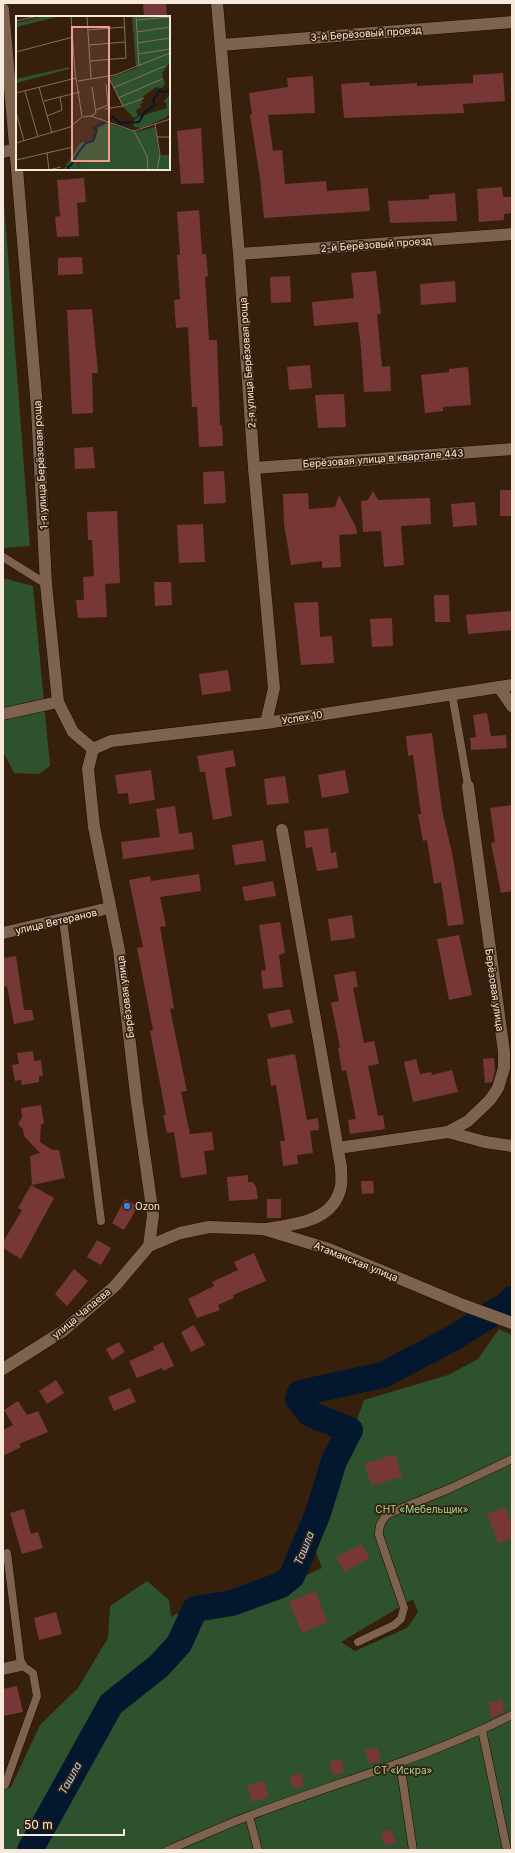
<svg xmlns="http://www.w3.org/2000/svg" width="515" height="1853" font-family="Inter,sans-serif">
<rect width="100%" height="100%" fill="#36200c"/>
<g fill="#2f522e" fill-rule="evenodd">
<polygon points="3,190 30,546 3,548"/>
<polygon points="3,578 33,586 50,766 39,774 14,773 4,753 3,742"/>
<path d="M499 1329 512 1335V1850H3V1789L11 1787 40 1725 78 1688 108 1638 110 1606 147 1581 169 1600 171 1617 207 1598 244 1587 264 1594 322 1568 313 1544 364 1400 448 1375 478 1359ZM413 1599 418 1612 407 1628 355 1651 341 1642Z"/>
</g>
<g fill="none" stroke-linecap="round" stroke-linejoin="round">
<polyline stroke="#03172e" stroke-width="26" points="30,1850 111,1704 159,1666 179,1644 195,1609 232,1603 281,1585 292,1576 318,1513 334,1461 350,1430 310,1414 298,1399 300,1393 383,1375 455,1337 509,1303 512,1299"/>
</g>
<g fill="#773737">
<polygon points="143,3 166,3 167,17 144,17"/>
<polygon points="503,73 505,101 463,104 464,113 344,118 341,84 369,82 370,86 417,83 417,86 473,83 473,75"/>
<polygon points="313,76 315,113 268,115 273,151 282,150 285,184 326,181 327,191 368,188 370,211 264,218 260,178 250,115 252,115 249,93 288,87 287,78"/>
<polygon points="201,128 204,183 181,184 177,131"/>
<polygon points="84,178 86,202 77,203 79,236 57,237 55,217 60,216 57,180"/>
<polygon points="502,187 503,197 512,197 512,213 504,214 504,220 479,222 477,189"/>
<polygon points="455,193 457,221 390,223 388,201 429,199 429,195"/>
<polygon points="199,210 202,254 206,254 208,276 205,277 209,340 217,340 220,425 222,425 223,446 199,447 197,407 192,407 188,327 176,328 174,300 180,299 177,255 180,255 177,212"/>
<polygon points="82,257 83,274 58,275 58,258"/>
<polygon points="376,271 381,314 377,314 382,367 390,366 391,391 364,392 361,348 358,322 314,326 312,302 354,298 351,273"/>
<polygon points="290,276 291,302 271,303 270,277"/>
<polygon points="455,281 456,302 421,305 420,284"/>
<polygon points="92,309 98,373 92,373 93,413 72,414 67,310"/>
<polygon points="310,365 312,388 289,390 287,367"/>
<polygon points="468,367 471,405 443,407 443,411 425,413 421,375 449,372 449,369"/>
<polygon points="344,394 346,427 318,428 315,395"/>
<polygon points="93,447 95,468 75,469 74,448"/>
<polygon points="224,471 226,503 204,504 203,472"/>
<rect x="500" y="490" width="12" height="26"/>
<polygon points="373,491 378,500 430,498 431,524 401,526 404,565 384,567 381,531 363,532 361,501 368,500"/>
<polygon points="308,493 309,509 335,507 339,495 356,527 357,534 339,535 341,567 322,568 322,561 291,565 284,524 283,494"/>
<polygon points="475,502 477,525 453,527 451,504"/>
<polygon points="117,511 120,583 105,584 107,617 78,618 76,600 84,600 83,577 94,576 92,540 88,540 87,512"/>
<polygon points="203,524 205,562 179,563 177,525"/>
<polygon points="154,582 171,582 172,605 155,606"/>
<polygon points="434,595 449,595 450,622 435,622"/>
<polygon points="318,602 320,637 332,636 334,663 301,665 294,603"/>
<polygon points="512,611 512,630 468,634 466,615"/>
<polygon points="392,618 393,646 372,647 370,619"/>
<polygon points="228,670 231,691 202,695 199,674"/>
<polygon points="487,713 491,736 506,735 507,748 471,750 470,738 476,737 473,715"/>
<polygon points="432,733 442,810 452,853 464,924 448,926 441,882 434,884 427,840 423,841 418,814 421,814 413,755 408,756 406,736"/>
<polygon points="233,750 236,766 225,768 232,816 213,820 205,772 200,772 197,756"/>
<polygon points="151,770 155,800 129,804 128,793 118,794 115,775"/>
<polygon points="345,770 349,793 322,798 318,775"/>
<polygon points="285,776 289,803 267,805 264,779"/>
<polygon points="512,805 512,891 501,893 491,843 495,842 490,808"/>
<polygon points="175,806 179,834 192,832 194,849 123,859 121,842 160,837 156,809"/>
<polygon points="328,828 331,853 336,852 338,868 317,871 312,847 306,848 304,831"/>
<polygon points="263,840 266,861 235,865 232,845"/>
<polygon points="199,874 201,891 160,897 166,926 160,927 174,1008 170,1009 187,1091 181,1092 190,1134 212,1132 214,1150 204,1151 207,1174 181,1178 174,1132 167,1133 163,1115 166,1115 150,1031 153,1030 137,948 143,947 129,880 150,876 151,881"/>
<polygon points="273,881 276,896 245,901 242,887"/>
<polygon points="352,915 355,938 331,941 328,919"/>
<polygon points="280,922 285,953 279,955 283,987 263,989 261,971 266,970 259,925"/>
<polygon points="459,935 472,995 449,1000 437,939"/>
<polygon points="16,956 24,1010 32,1010 34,1020 14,1024 7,986 3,987 3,958"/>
<polygon points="355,971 358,987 353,988 364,1043 374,1041 379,1064 368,1066 378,1116 383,1115 385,1129 350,1134 348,1120 356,1119 346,1070 342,1071 338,1048 340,1047 331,1003 339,1001 334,975"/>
<polygon points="290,1009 293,1023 271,1028 267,1014"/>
<polygon points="33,1051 34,1061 41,1060 43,1076 39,1076 39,1082 22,1085 21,1080 15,1081 12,1065 19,1064 17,1053"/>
<polygon points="295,1054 307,1120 318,1118 319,1130 310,1131 313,1153 297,1155 298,1164 283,1166 280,1141 285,1141 276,1085 271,1086 267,1059"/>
<polygon points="494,1058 495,1071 492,1082 485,1083 483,1059"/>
<polygon points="416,1059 420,1074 431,1072 432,1075 452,1070 458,1092 413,1102 404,1062"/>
<polygon points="41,1105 44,1124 41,1124 40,1142 52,1150 59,1150 65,1178 32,1185 30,1156 40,1153 24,1136 23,1129 18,1124 22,1117 21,1108"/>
<polygon points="248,1175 248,1182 253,1182 256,1187 258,1199 229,1201 227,1177"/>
<polygon points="361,1181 373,1181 374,1193 362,1194"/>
<polygon points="31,1185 54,1198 21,1259 3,1248 3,1242 22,1210 18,1208"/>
<polygon points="125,1199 138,1206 124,1230 112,1223"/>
<rect x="267" y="1199" width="14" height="19"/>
<polygon points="97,1240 111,1248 101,1265 87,1257"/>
<polygon points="254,1253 266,1281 233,1295 234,1298 218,1305 220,1310 197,1318 188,1299 214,1286 212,1282 238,1270 234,1262"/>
<polygon points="74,1269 88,1281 67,1306 55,1294"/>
<polygon points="194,1325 205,1345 191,1352 181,1332"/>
<polygon points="119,1342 125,1352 112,1360 106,1349"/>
<polygon points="163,1342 174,1366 163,1371 162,1368 137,1378 129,1361 154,1350 153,1347"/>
<polygon points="56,1380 64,1393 47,1404 39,1391"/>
<polygon points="130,1388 136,1402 114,1411 108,1397"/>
<polygon points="18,1401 27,1415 38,1411 48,1432 19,1444 21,1447 3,1456 3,1430 13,1425 4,1410"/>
<polygon points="395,1454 402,1476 372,1486 364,1464"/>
<polygon points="505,1507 512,1526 512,1538 498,1543 487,1514"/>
<polygon points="24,1509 31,1534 38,1532 43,1548 22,1554 10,1513"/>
<polygon points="362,1544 370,1558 344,1572 336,1557"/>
<polygon points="315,1591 328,1622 302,1633 289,1602"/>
<polygon points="56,1612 62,1634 39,1640 34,1618"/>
<polygon points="17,1686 23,1712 3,1716 3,1689"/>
<polygon points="502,1700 504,1713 491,1717 488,1703"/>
<polygon points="377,1747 381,1761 369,1764 365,1750"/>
<polygon points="341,1759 344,1772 333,1775 330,1762"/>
<polygon points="301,1773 304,1786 293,1788 290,1776"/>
<polygon points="264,1781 269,1797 252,1802 247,1786"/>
<polygon points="391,1829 396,1842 385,1846 381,1833"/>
</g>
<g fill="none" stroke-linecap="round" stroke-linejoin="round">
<defs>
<g id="lane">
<polyline points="3,557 46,584"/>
<polyline points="452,694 468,786"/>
<polyline points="63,919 101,1221"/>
<path d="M358 1642 394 1625 401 1619 404 1608 379 1535C379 1525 381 1521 388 1514L451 1488 512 1459"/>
<polyline points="482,1730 507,1850"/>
<polyline points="400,1763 413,1850"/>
<polyline points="5,1785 37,1696 33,1673 21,1665 7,1553"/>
<polyline points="249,1816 258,1850"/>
<path d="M168 1850C195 1839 222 1826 249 1816 337 1782 428 1758 512 1715"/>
</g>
<g id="street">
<polyline points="217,3 239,254 254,468 274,688 266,723"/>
<polyline points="3,9 17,168"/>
<polyline points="221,45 512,22"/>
<polyline points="3,152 16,149"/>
<polyline points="17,169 37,408 46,584 58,702 73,732 93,749"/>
<polyline points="239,254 512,234"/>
<polyline points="254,468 512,449"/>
<polyline points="499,687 512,706"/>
<polyline points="3,714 58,702"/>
<polyline points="93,749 88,769 94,827 119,950 137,1103 153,1215 149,1246"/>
<polyline points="93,749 111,741 266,723 512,685"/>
<polyline points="3,933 109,908"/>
<polyline points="448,1132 485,1142 512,1146"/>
<polyline points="338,1148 448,1132 468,1121 490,1100 498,1088 504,1068 504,1052 468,786"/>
<path d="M266 1229C295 1224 334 1222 341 1186 342 1180 341 1173 341 1167L282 830"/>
<polyline points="3,1369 63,1331 115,1286 149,1246 180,1233 209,1227 263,1229 329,1249 463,1305 512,1323"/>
<polyline points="3,1669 21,1665"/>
</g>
</defs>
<use href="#lane" stroke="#1d0900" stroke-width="9"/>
<use href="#street" stroke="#1d0900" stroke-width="13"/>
<use href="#lane" stroke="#7d634e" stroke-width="8"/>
<use href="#street" stroke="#7d634e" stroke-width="12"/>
</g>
<circle fill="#3f7fe0" stroke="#36200c" stroke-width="1.5" cx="127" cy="1206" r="4"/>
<g text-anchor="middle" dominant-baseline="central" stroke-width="3.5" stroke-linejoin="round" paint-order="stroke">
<g font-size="10" fill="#f8e9dd" stroke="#36200c">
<text transform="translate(366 33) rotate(-4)">3-й Берёзовый проезд</text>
<text transform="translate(376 244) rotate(-4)">2-й Берёзовый проезд</text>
<text transform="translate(247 363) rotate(-94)">2-я улица Берёзовая роща</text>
<text transform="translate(383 458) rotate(-4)">Берёзовая улица в квартале 443</text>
<text transform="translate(40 465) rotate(-93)">1-я улица Берёзовая роща</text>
<text transform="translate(302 717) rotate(-9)">Успех 10</text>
<text transform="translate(56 921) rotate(-13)">улица Ветеранов</text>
<text transform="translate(495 990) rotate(82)">Берёзовая улица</text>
<text transform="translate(125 997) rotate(-97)">Берёзовая улица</text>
<text transform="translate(356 1261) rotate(22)">Атаманская улица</text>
<text transform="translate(81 1313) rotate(-40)">улица Чапаева</text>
</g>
<g font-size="10" fill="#f8e9dd" stroke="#36200c" text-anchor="start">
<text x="135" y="1206">Ozon</text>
</g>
<g font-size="10" fill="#9ade96" stroke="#36200c">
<text x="422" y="1509">СНТ «Мебельщик»</text>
<text x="403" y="1770">СТ «Искра»</text>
</g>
<g font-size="11" font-style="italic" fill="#aed3fe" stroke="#36200c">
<text transform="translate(304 1548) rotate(-68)">Ташла</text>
<text transform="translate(70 1778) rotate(-61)">Ташла</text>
</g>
</g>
<g transform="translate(16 16)">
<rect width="154" height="154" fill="#36200c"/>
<path d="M28 0H45L0 11V7ZM116 0H154V47L146 57 149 68 146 72 140 71 125 82 127 86 124 88 125 91 120 94 122 100 118 102 107 91 94 62 123 51 120 50ZM53 51V53L0 67V63ZM154 79V97L149 102 126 112 118 111 117 105 122 101 151 92 150 86H147ZM92 107 119 116 139 111 143 139H154V154H132L131 152 129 154H65L62 149 66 145 61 148 64 154 48 153 64 127 79 124 82 112Z" fill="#2f522e"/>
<path fill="none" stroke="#03172e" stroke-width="2" d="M53 154 52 151 55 149 64 134 70 127 77 125 81 114 77 112 97 101 104 107 123 106 129 96 139 89 137 84 143 75 150 76 154 71"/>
<path fill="none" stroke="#847060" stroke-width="1" d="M55 0 59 56 66 101M71 0 75 63M120 0 123 50M120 4 154 1M0 5 22 0M72 14 108 11M121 16 154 11M121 27 154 22M73 29 109 26M0 36 57 21M122 38 154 33M74 45 110 42 108 0M92 60 107 90 128 82M62 65 99 59 154 37M23 71 36 117M97 72 149 50M9 75 22 121M0 77 60 62M102 82 146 63M28 85 64 76M89 93 107 90M80 94 92 89 90 68M0 96 8 125M31 100 46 94 44 81M75 100 80 97 76 71M67 101 75 100 118 115 154 103M139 108 144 139 141 154M118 115 131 140 132 154M141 121H154M0 127 54 111 66 101M31 137 33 154M0 144 57 131M32 154 45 151"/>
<path fill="#f59c91" fill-opacity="0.15" stroke="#f59c91" stroke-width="2" d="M56 11H93V145H56Z"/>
<rect width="154" height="154" fill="none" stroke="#f8e9dd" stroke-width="2"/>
</g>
<rect width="515" height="1853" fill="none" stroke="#f8e9dd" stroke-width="8"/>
<path d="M18 1829v6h106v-6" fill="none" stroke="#f8e9dd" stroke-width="2"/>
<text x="24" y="1829" font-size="12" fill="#f8e9dd" stroke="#36200c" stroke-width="3" paint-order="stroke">50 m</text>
</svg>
